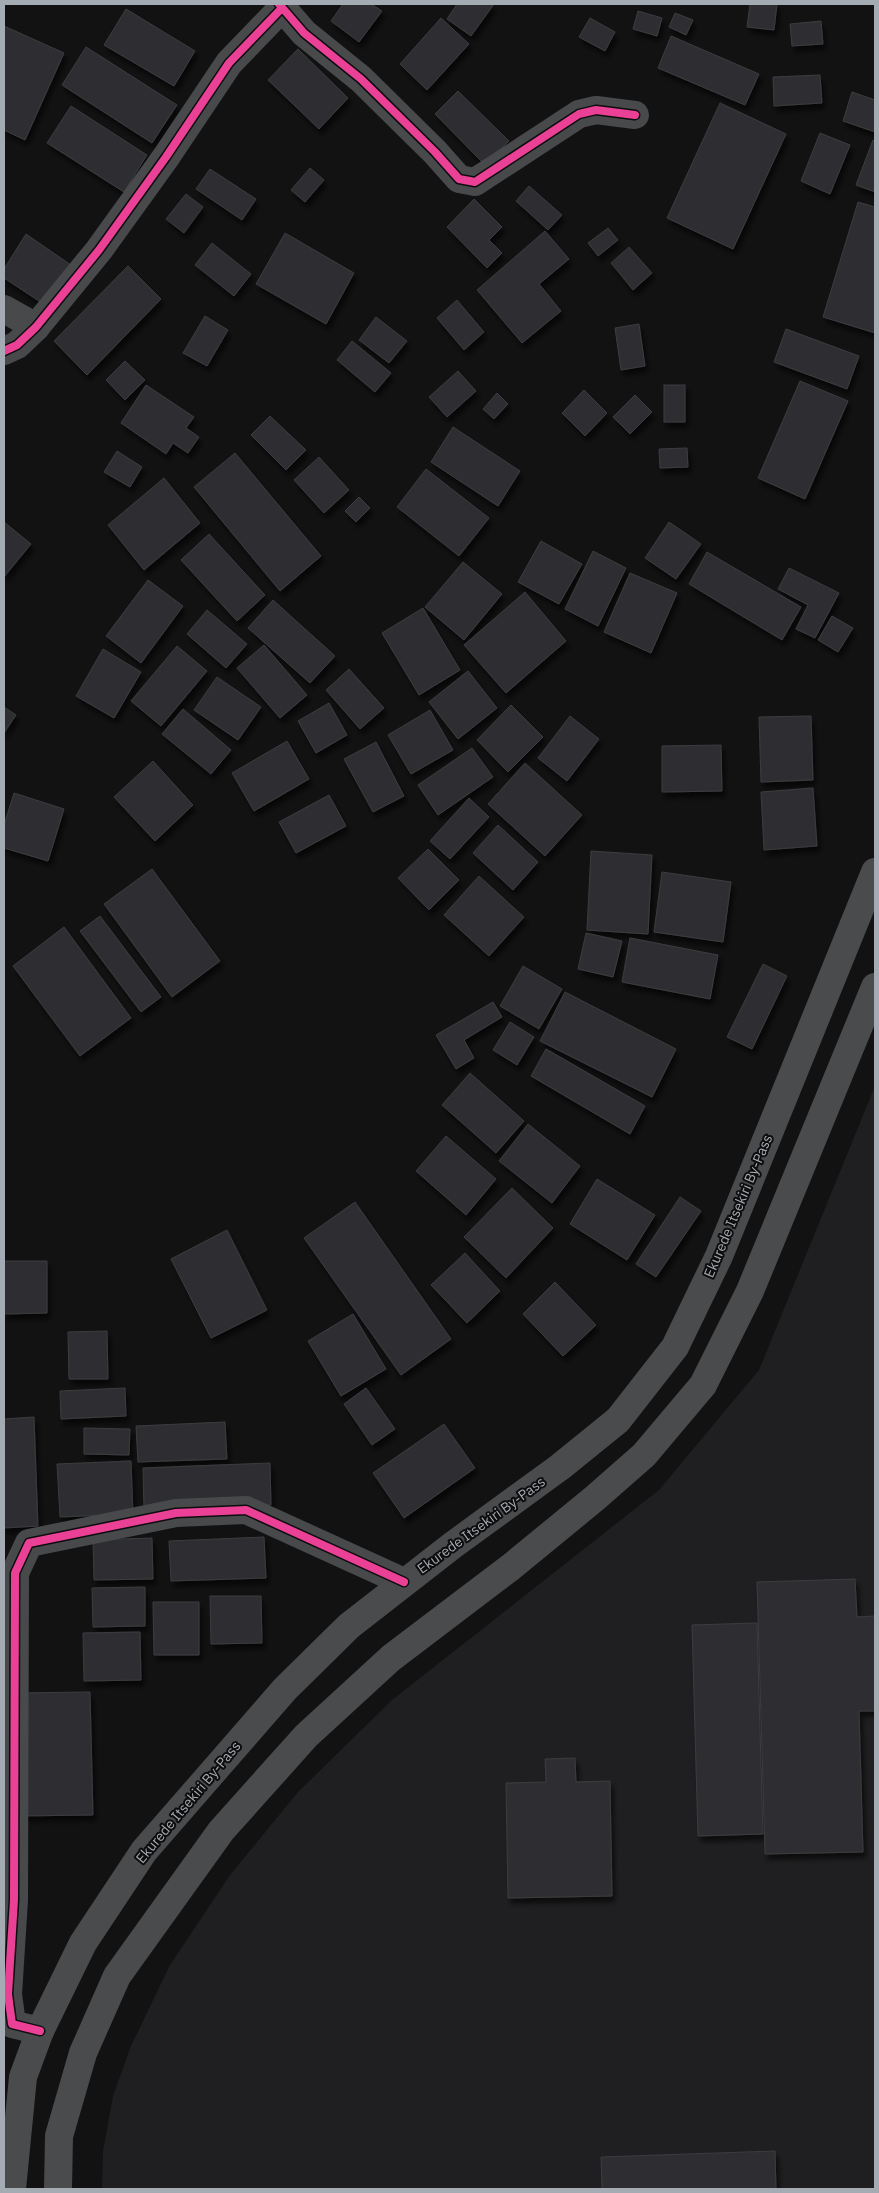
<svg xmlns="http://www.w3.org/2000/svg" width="879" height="2193" font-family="'IBM Plex Sans',sans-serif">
<defs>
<filter id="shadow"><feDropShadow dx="3" dy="5.5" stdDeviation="2.5" flood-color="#0009"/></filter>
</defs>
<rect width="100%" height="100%" fill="#121213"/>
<polygon fill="#1f1f21" points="875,1086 875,2189 102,2189 103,2151 113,2096 131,2046 170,1965 230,1875 298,1792 392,1700 659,1490 759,1370"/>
<g fill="#2e2f30" stroke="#3b3d3f" filter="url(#shadow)">
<polygon points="343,4 371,4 382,11 359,42 331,21"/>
<polygon points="457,4 494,4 471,36 447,19"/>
<polygon points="750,4 777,4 774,30 747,27"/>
<polygon points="126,9 195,51 174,86 104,45"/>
<polygon points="638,11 662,18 657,36 633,29"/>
<polygon points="675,13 693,20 686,35 669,27"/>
<polygon points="441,18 469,44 427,90 400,64"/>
<polygon points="590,18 615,32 605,51 579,37"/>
<polygon points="821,21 823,44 792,46 790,24"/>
<polygon points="4,26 64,53 25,140 4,130"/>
<polygon points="671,36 759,74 745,105 658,68"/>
<polygon points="86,47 177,105 152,143 62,85"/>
<polygon points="298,49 348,98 319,129 268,80"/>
<polygon points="820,75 822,103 774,106 773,77"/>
<polygon points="458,91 509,141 485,165 435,114"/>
<polygon points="852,92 875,100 875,132 843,121"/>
<polygon points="720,103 786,134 733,249 667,218"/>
<polygon points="71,106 147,155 124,192 47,143"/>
<polygon points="820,133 850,145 830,194 801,181"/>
<polygon points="873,140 875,141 875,192 856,185"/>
<polygon points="310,168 324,180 305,202 291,190"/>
<polygon points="210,169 256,199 242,220 196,189"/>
<polygon points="529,186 562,215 548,230 516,201"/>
<polygon points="186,194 203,207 184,233 166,219"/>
<polygon points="474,199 502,227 489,240 502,253 487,268 447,227"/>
<polygon points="858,202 875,207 875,333 823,317"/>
<polygon points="608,228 618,240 598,256 588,243"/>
<polygon points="545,231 569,259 539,284 561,311 522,343 477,290"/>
<polygon points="285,233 354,273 326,324 256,284"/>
<polygon points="26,234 71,265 45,305 4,278 4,269"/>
<polygon points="212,243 251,274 234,296 195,265"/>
<polygon points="629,247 652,273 633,290 611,263"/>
<polygon points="128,266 161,299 87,375 54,341"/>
<polygon points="457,300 484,332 464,350 437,318"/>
<polygon points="205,316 228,330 207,366 183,353"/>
<polygon points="376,317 407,341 389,363 359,340"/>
<polygon points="639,324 645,366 621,370 615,328"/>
<polygon points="786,329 859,356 847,389 774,362"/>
<polygon points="352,341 391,373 375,392 337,360"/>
<polygon points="125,361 145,380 125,400 106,380"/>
<polygon points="458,371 476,391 447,417 429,397"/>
<polygon points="800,381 848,401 805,499 758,478"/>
<polygon points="146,385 194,417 186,428 199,437 188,453 173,443 166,454 121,423"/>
<rect x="664" y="385" width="21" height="37"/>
<polygon points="584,390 607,413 585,436 562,413"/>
<polygon points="497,393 508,404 494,419 483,409"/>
<polygon points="635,395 652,412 630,434 613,417"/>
<polygon points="270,416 306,450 286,470 251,435"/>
<polygon points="453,427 520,471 498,506 431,462"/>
<polygon points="687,448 688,467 660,468 659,449"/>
<polygon points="117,451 142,467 130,487 104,472"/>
<polygon points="235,453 321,556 280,591 194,487"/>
<polygon points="319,457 349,490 324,513 294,480"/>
<polygon points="426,469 489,518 459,556 397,507"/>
<polygon points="164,478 200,523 144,570 108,525"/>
<polygon points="359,497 370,508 356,522 345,511"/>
<polygon points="4,522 31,544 4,577"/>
<polygon points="669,522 701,544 676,579 645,558"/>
<polygon points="209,534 265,595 237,621 181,560"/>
<polygon points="541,541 582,564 559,604 518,582"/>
<polygon points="593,551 626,568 598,626 565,609"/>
<polygon points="707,552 801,607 782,640 689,584"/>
<polygon points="463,562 502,594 464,640 425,607"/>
<polygon points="789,568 839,593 815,638 796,629 808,605 778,589"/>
<polygon points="630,573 677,593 651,653 604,632"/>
<polygon points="148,580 183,606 141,663 106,636"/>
<polygon points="525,592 566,641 506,693 464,645"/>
<polygon points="273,600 335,656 310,683 248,628"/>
<polygon points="423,608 460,670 419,695 382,633"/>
<polygon points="207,610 247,644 226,668 187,634"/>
<polygon points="832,616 853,628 838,652 818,640"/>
<polygon points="264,645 307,695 280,718 237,668"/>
<polygon points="177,646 207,671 161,726 131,701"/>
<polygon points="103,649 141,672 114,718 76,696"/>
<polygon points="349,669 384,708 360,729 326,690"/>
<polygon points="468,671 497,708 458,739 429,702"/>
<polygon points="217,677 261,707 238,740 194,710"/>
<polygon points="329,703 347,735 316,753 298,721"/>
<polygon points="511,705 543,737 508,772 477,740"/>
<polygon points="4,707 16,715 4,733"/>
<polygon points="183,709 231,750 211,774 162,734"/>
<polygon points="430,710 453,750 411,774 388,735"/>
<polygon points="570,716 599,739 567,781 538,758"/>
<polygon points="811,716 813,780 761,782 759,717"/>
<polygon points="287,741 309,779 254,811 232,773"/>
<polygon points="376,742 404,796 373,812 344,759"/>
<polygon points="721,745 722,791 662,792 662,746"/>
<polygon points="472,748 493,777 438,815 418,785"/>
<polygon points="153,761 193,805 155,841 114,797"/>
<polygon points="525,763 582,815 545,856 488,804"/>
<polygon points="813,788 817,846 764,850 761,792"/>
<polygon points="14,793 64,809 48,861 4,848 4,825"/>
<polygon points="329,795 346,826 296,853 279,822"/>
<polygon points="469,798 489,817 450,859 430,841"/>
<polygon points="498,825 538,862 513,890 473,853"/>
<polygon points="428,849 459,880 429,910 398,878"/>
<polygon points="591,851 652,855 648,934 587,930"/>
<polygon points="152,869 220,961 172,997 104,904"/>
<polygon points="662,872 731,882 723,942 654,932"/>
<polygon points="479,876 524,917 489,956 444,915"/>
<polygon points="100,916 161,997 141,1012 80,931"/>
<polygon points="64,927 131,1018 80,1056 13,966"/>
<polygon points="586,933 622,941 613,977 578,969"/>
<polygon points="630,938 718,955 710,999 622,982"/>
<polygon points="763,964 787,976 752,1049 727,1037"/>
<polygon points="523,966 562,989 539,1029 500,1006"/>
<polygon points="565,992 676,1049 652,1097 540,1041"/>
<polygon points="493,1002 502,1017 464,1040 474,1058 456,1069 436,1035"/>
<polygon points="510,1022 534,1037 517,1065 493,1050"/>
<polygon points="546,1049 645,1106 630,1134 531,1076"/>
<polygon points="470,1073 524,1121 496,1153 442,1105"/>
<polygon points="528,1124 580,1166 552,1203 499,1161"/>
<polygon points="446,1136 496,1179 466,1215 416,1171"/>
<polygon points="597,1179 655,1215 627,1260 570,1224"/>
<polygon points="512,1188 553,1228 506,1278 464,1237"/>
<polygon points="680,1197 701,1211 656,1277 636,1264"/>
<polygon points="355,1202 451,1339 401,1375 304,1238"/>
<polygon points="227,1230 267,1310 211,1338 171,1259"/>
<polygon points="465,1253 500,1291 467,1323 431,1285"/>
<polygon points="4,1261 47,1261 47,1313 4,1314"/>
<polygon points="555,1282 596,1325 563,1356 523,1314"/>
<polygon points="353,1314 386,1369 341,1396 308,1341"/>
<polygon points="107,1331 108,1379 69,1379 68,1332"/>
<polygon points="125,1388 126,1416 61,1419 60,1391"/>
<polygon points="366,1388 395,1429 372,1445 344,1404"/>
<polygon points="34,1417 38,1526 4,1528 4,1419"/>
<polygon points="225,1422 227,1459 138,1462 136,1426"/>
<polygon points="444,1424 475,1468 404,1518 373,1473"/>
<polygon points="84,1428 130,1429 129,1455 84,1454"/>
<polygon points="131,1461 133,1514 60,1517 57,1464"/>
<polygon points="270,1463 271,1505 144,1510 143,1468"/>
<polygon points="264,1537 266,1578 171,1581 169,1541"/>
<polygon points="152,1538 153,1579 94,1580 93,1540"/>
<polygon points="855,1579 857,1617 875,1616 875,1711 859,1711 863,1852 765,1854 757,1582"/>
<polygon points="145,1587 145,1626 93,1627 92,1588"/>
<polygon points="210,1596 261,1596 262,1643 211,1644"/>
<polygon points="153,1602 199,1602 199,1655 154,1655"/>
<polygon points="757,1623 763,1834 698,1836 692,1625"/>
<polygon points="140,1632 141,1680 84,1681 83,1633"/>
<polygon points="90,1692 93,1815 17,1816 15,1693"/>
<polygon points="575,1758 576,1782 610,1781 612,1896 508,1898 506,1783 546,1782 545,1759"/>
<polygon points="775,2151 776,2189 602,2189 601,2157"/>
</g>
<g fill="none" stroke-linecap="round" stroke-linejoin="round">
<g stroke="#47494b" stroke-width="28">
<polyline points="279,4 304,33 361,79 435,152 459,179 475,182 579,114 596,110 635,115"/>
<polyline points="4,309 36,327"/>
<polyline points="4,351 17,345 36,327 99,250 166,157 229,63 282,8"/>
<polyline points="40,2031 12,2024 8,1994 14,1900 15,1573 29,1543 176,1513 246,1510 404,1582"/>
</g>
<g stroke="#4a4b4d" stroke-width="28">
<polyline points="12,2189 23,2077 40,2031 83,1943 144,1851 285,1689 349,1626 453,1545 560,1467 618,1420 675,1347 719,1256 875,872"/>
<polyline points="58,2189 59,2136 83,2053 117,1976 221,1831 306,1736 391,1658 511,1567 595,1498 644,1455 703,1385 750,1291 875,987"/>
</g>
<defs>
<g id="cycleway">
<polyline points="279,4 304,33 361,79 435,152 459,179 475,182 579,114 596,110 635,115"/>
<polyline points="4,351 17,345 36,327 99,250 166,157 229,63 282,8"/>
<polyline points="40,2031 12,2024 8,1994 14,1900 15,1573 29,1543 176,1513 246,1510 404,1582"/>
</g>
</defs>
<use href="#cycleway" stroke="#0d0d0e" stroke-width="11"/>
<use href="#cycleway" stroke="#ea4096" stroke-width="8"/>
</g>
<g text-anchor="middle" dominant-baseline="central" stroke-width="4" stroke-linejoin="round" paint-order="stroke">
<g font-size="14" fill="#a5abb2" stroke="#0d0d0e">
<text transform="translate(738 1206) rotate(-67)">Ekurede Itsekiri By-Pass</text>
<text transform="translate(481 1525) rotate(-36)">Ekurede Itsekiri By-Pass</text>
<text transform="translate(188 1802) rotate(-50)">Ekurede Itsekiri By-Pass</text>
</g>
</g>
<rect width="879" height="2193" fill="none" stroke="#a5abb2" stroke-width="10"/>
</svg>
